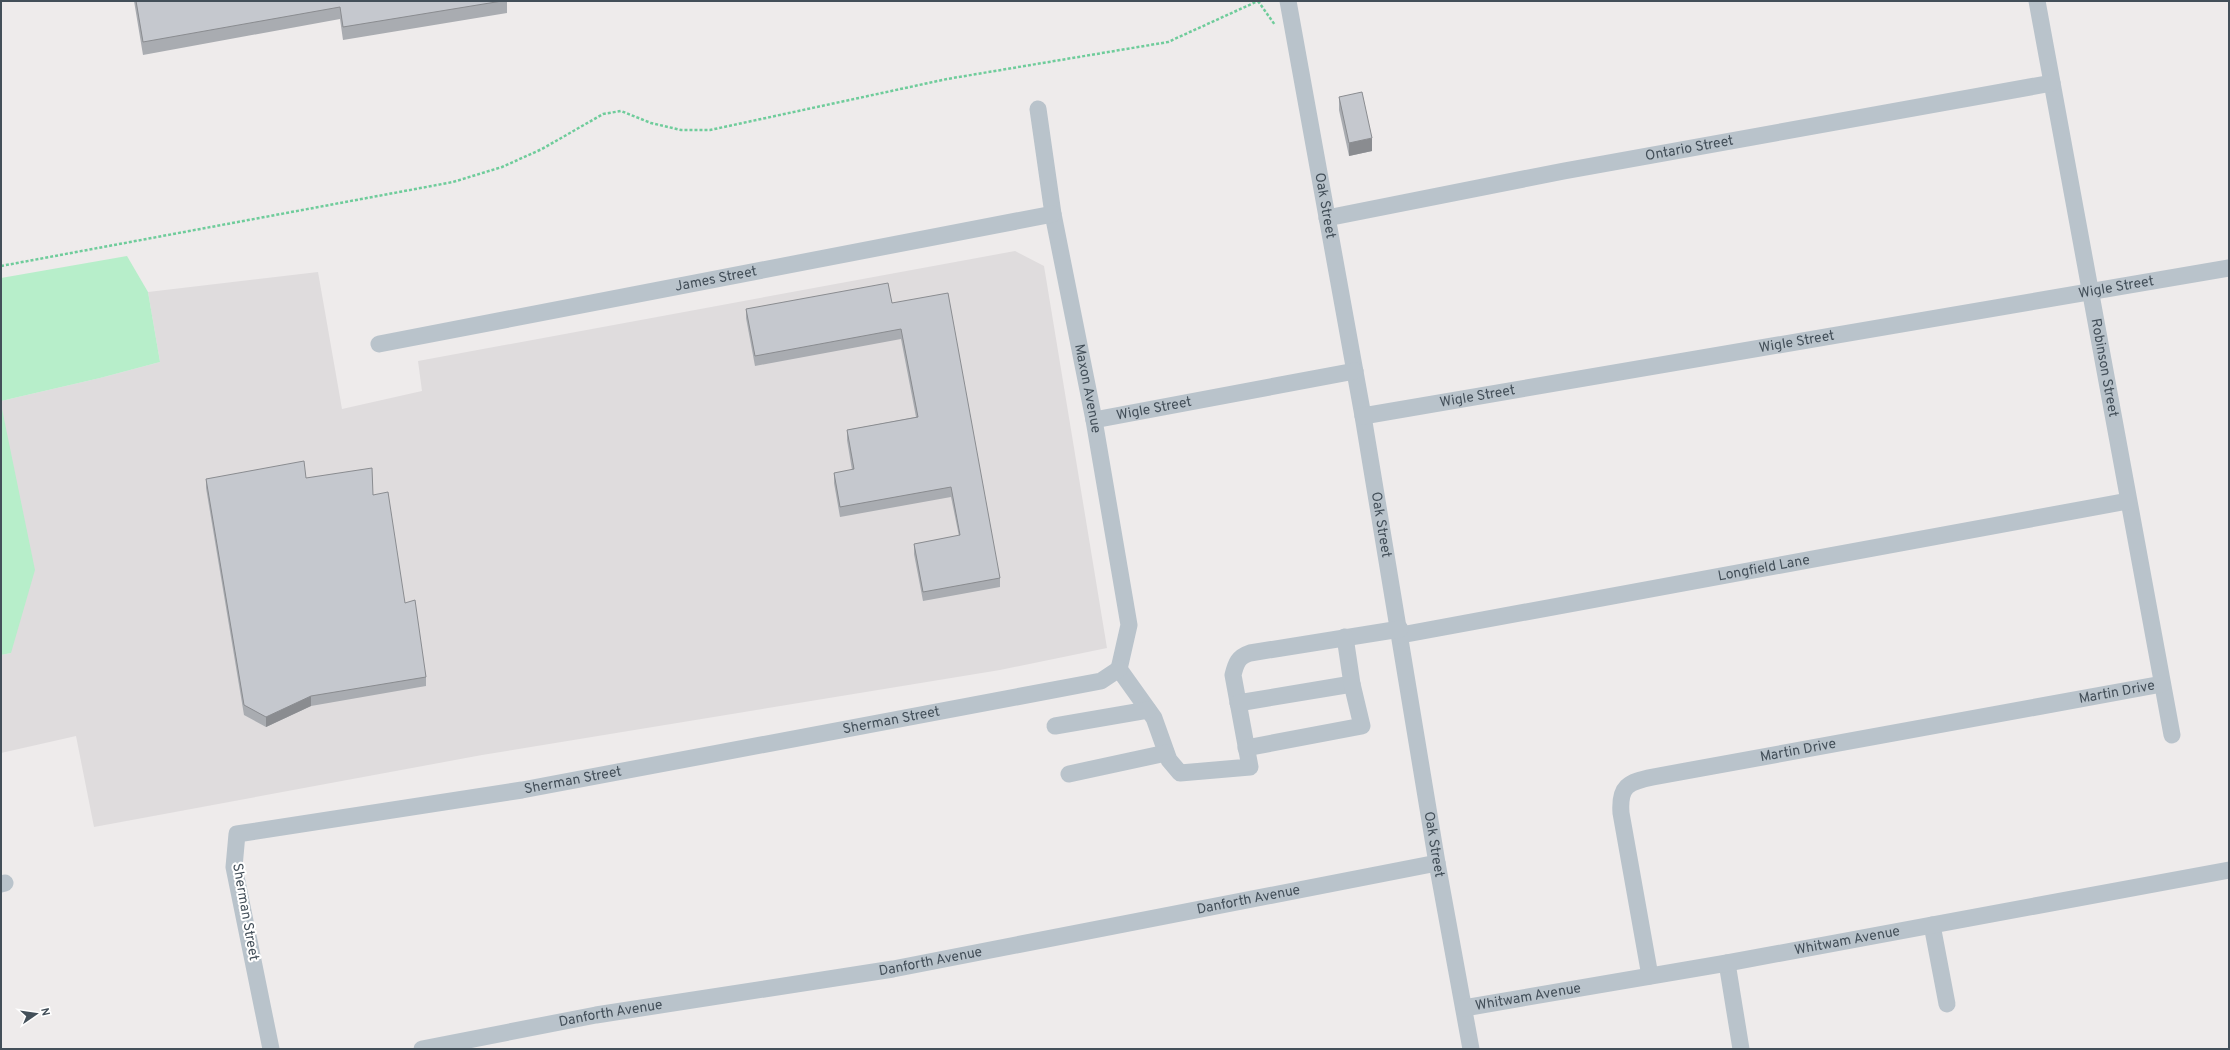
<svg xmlns="http://www.w3.org/2000/svg" width="2230" height="1050" font-family="Overpass,sans-serif">
<rect width="100%" height="100%" fill="#eeebeb"/>
<polygon fill="#dfdcdd" points="1015,251 1044,266 1107,648 1000,670 482,755 94,827 76,736 1,753 1,655 11,653 1,401 100,378 160,362 148,292 318,272 342,409 422,391 418,361"/>
<g fill="#b7eeca">
<polygon points="127,256 148,292 160,362 100,378 1,401 1,278"/>
<polygon points="1,404 35,570 11,653 1,655"/>
</g>
<g fill="none" stroke-linecap="round" stroke-linejoin="round">
<g stroke="#6fcc9b" stroke-width="2.5" stroke-dasharray="3 2" stroke-linecap="butt">
<polyline points="1258,1 1275,25"/>
<polyline points="1,266 453,182 502,167 542,149 603,114 621,111 651,123 681,130 710,130 947,79 1168,42 1258,1"/>
</g>
<g stroke="#b9c3cb" stroke-width="17">
<path id="s1" d="M1288 1 1363 416 1437 863 1471 1049"/>
<path id="s2" d="M2037 1 2172 735"/>
<path id="s3" d="M1038 109 1053 214 1094 420 1129 625 1119 669"/>
<path id="s4" d="M1327 218 1564 171 2052 83"/>
<path id="s5" d="M379 344 1053 214"/>
<path id="s6" d="M1363 416 2229 268"/>
<path id="s7" d="M1094 420 1355 371"/>
<path id="s8" d="M1401 635 2128 501"/>
<path d="M1119 669 1154 718 1169 760 1180 773 1250 767 1233 675C1236 663 1238 657 1250 653L1400 629"/>
<polyline points="1238,703 1352,684"/>
<polyline points="1055,726 1148,710"/>
<polyline points="1246,748 1362,726 1352,684 1345,637"/>
<polyline points="1069,774 1166,753"/>
<polyline points="1,884 5,883"/>
<polyline points="1932,925 1947,1004"/>
<polyline points="1727,963 1741,1049"/>
<path id="s9" d="M1650 976 1621 813C1619 786 1628 782 1653 777L2162 684"/>
<path id="s10" d="M1464 1008 1727 963 2229 870"/>
<path id="s11" d="M271 1049 234 867 237 834 522 790 1101 681 1119 669"/>
<path id="s12" d="M422 1049 596 1015 893 969 1437 863"/>
</g>
</g>
<g fill="#a9acb1">
<polygon points="134,1 507,1 507,13 343,40 340,19 143,55"/>
<polygon points="1339,97 1372,151 1349,156 1339,110"/>
<polygon points="892,303 1000,578 1000,587 923,601 914,554 914,544 959,536 951,497 840,517 834,483 834,473 852,470 847,440 847,430 916,417 901,339 755,366 746,318 746,309"/>
<polygon points="306,478 373,495 426,677 426,686 311,706 266,727 244,715 206,488 206,479"/>
</g>
<g fill="#8a8c90">
<polygon points="1372,138 1372,151 1349,156 1349,143"/>
<polygon points="311,696 311,706 266,727 266,717"/>
</g>
<g fill="#c5c8ce" stroke="#8a8c90">
<polygon points="136,1 502,1 343,27 340,7 143,42"/>
<polygon points="1362,92 1372,138 1349,143 1339,97"/>
<polygon points="888,283 892,303 948,293 1000,578 923,592 914,544 960,535 951,487 840,507 834,473 854,469 847,430 918,417 901,329 755,356 746,309"/>
<polygon points="304,461 306,478 372,468 373,495 388,492 405,603 415,600 426,677 311,696 266,717 244,705 206,479"/>
</g>
<g text-anchor="middle" dominant-baseline="central" stroke-width="4" stroke-linejoin="round" paint-order="stroke">
<g font-size="14" fill="#434f59" stroke="#fff">
<text stroke="none"><textPath href="#s4" startOffset="369">Ontario Street</textPath></text>
<text stroke="none"><textPath href="#s1" startOffset="208">Oak Street</textPath></text>
<text stroke="none"><textPath href="#s5" startOffset="343">James Street</textPath></text>
<text stroke="none"><textPath href="#s6" startOffset="764">Wigle Street</textPath></text>
<text stroke="none"><textPath href="#s6" startOffset="440">Wigle Street</textPath></text>
<text stroke="none"><textPath href="#s2" startOffset="373">Robinson Street</textPath></text>
<text stroke="none"><textPath href="#s3" startOffset="284">Maxon Avenue</textPath></text>
<text stroke="none"><textPath href="#s6" startOffset="116">Wigle Street</textPath></text>
<text stroke="none"><textPath href="#s7" startOffset="61">Wigle Street</textPath></text>
<text stroke="none"><textPath href="#s1" startOffset="532">Oak Street</textPath></text>
<text stroke="none"><textPath href="#s8" startOffset="369">Longfield Lane</textPath></text>
<text stroke="none"><textPath href="#s9" startOffset="693">Martin Drive</textPath></text>
<text stroke="none"><textPath href="#s11" startOffset="883">Sherman Street</textPath></text>
<text stroke="none"><textPath href="#s9" startOffset="369">Martin Drive</textPath></text>
<text stroke="none"><textPath href="#s11" startOffset="559">Sherman Street</textPath></text>
<text stroke="none"><textPath href="#s1" startOffset="856">Oak Street</textPath></text>
<text stroke="none"><textPath href="#s12" startOffset="840">Danforth Avenue</textPath></text>
<text transform="translate(245 912) rotate(80)">Sherman Street</text>
<text stroke="none"><textPath href="#s10" startOffset="389">Whitwam Avenue</textPath></text>
<text stroke="none"><textPath href="#s12" startOffset="516">Danforth Avenue</textPath></text>
<text stroke="none"><textPath href="#s10" startOffset="65">Whitwam Avenue</textPath></text>
<text stroke="none"><textPath href="#s12" startOffset="192">Danforth Avenue</textPath></text>
</g>
</g>
<rect width="2230" height="1050" fill="none" stroke="#434f59" stroke-width="4"/>
<g transform="translate(36 1014) rotate(77)" stroke="#ffffff" stroke-width="3" paint-order="stroke">
<path d="M0-3L7 15L0 10L-7 15Z" fill="#434f59"/>
<text y="-6" font-size="11" font-weight="bold" text-anchor="middle" fill="#434f59">N</text>
</g>
</svg>
